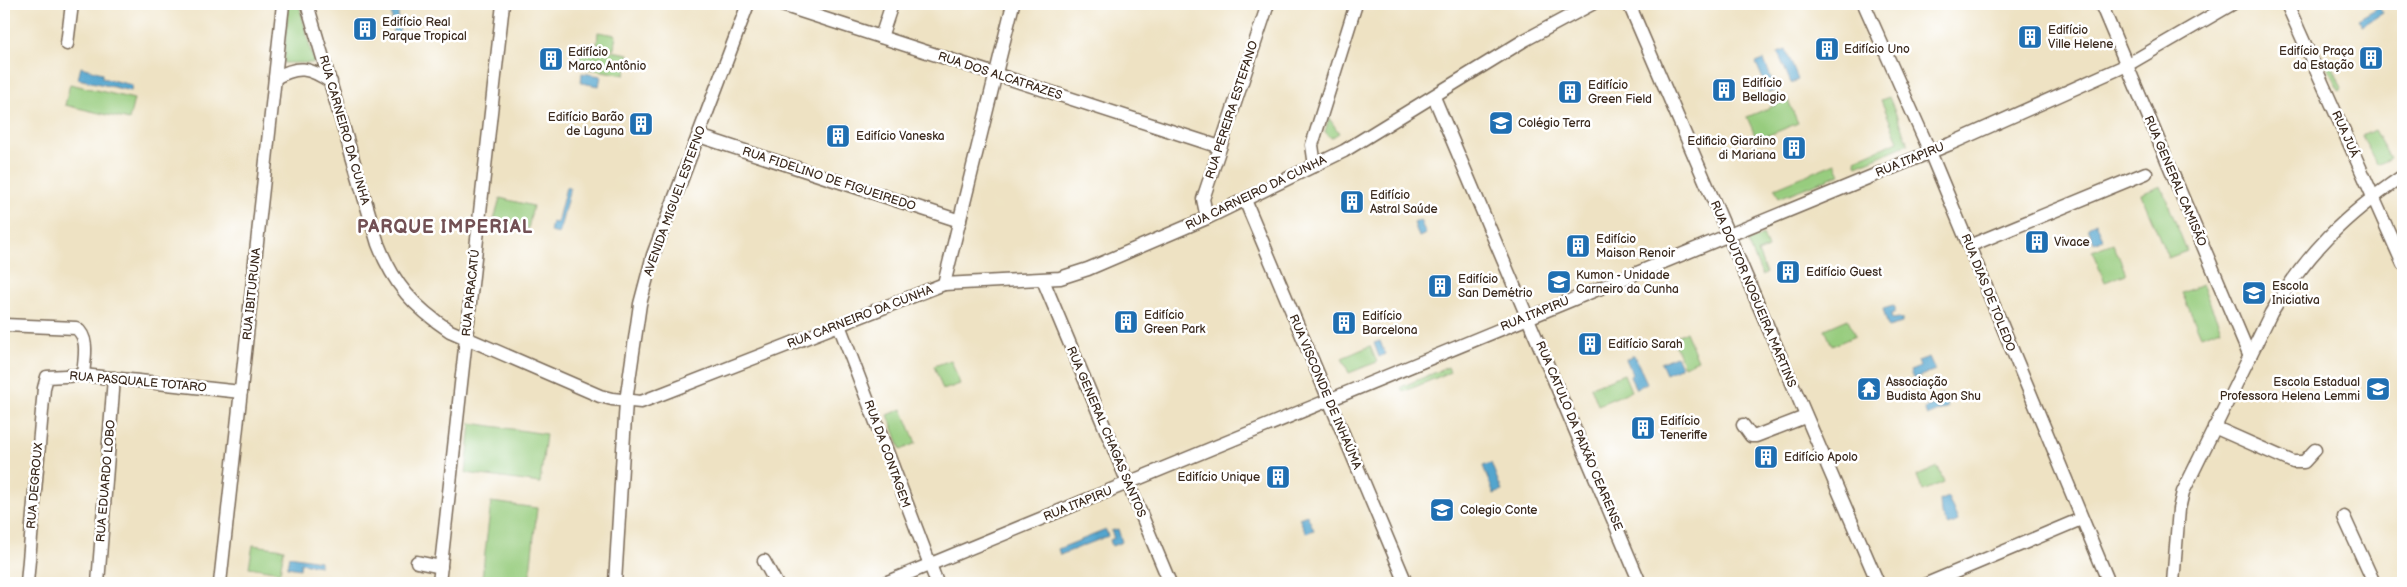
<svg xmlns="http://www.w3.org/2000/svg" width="2407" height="587" font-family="'Balsamiq Sans',sans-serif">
<rect width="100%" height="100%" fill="#fff"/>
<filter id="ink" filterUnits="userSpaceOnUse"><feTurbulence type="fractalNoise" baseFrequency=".02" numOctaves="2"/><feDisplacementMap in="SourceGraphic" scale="10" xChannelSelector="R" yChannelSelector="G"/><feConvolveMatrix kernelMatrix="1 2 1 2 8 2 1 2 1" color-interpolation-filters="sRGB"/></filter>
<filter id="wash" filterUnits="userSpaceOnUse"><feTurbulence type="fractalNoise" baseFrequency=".0096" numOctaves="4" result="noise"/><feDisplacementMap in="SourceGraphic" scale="20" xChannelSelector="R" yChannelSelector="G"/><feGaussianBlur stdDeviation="1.12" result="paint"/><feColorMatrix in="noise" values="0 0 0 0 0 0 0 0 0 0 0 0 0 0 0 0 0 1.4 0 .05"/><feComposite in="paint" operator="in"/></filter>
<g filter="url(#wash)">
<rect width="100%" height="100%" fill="#eee2c3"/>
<g fill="#97cc7e" stroke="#697b4e">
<polygon points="288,4 299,4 314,63 284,63"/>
<polygon points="598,32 616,35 614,49 597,45"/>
<polygon points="582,46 629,54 625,75 578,67"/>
<polygon points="2330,59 2342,88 2338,90 2326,62"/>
<polygon points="70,84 134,99 129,120 65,105"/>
<polygon points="1889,97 1908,144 1857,166 1855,160 1898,141 1881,100"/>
<polygon points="1788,100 1798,123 1757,140 1747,117"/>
<polygon points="1329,118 1339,133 1331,138 1325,132"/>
<polygon points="2374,130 2390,158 2377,165 2362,136"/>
<polygon points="1835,163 1840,174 1779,198 1775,188"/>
<polygon points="2161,186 2187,251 2168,258 2141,194"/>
<polygon points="500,198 533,206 528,229 494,220"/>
<polygon points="1763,235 1768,248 1758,252 1766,273 1762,275 1748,242"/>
<polygon points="2113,243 2126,274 2105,282 2092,251"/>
<polygon points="2202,285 2221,329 2201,336 2182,293"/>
<polygon points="1848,319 1855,336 1832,346 1825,329"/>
<polygon points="1686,332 1698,360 1684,366 1672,338"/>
<polygon points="1370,346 1377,362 1349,373 1342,358"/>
<polygon points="951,360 960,384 943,390 934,366"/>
<polygon points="1448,367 1450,372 1403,392 1401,387"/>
<polygon points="1624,374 1631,391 1598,405 1591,387"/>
<polygon points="902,409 916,443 901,450 888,415"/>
<polygon points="471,423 546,434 540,483 466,473"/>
<polygon points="1938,467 1944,482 1923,491 1917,476"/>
<polygon points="491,502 537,508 529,583 509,583 482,578"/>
<polygon points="253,545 284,549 280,572 249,567"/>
</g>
<g fill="#53a5ce" stroke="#476876">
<polygon points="391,4 397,4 400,35 393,35"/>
<polygon points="2379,7 2383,13 2362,26 2358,19"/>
<polygon points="1786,50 1798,80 1791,83 1778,53"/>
<polygon points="1764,60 1776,90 1769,93 1756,63"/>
<polygon points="81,67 102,73 102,78 132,85 131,91 78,79"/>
<polygon points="582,73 601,76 599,86 581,83"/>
<polygon points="566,187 570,188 559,234 550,232 552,222 557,223"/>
<polygon points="1420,220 1426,234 1419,237 1414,223"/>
<polygon points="2096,223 2103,239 2094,243 2088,227"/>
<polygon points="1893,306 1895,307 1895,312 1891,314 1892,319 1899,318 1902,319 1902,323 1888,327 1883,309"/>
<polygon points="1380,341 1385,354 1379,357 1374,343"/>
<polygon points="1634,355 1647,383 1636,389 1630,377 1632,373 1626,359"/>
<polygon points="1676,356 1681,367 1666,374 1661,363"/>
<polygon points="1929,357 1935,370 1913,379 1910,371 1920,367 1918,361"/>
<polygon points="1943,394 1948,407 1927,416 1924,409 1934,405 1932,399"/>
<polygon points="1491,463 1502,491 1494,494 1483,466"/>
<polygon points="1948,497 1958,521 1949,525 1941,514 1940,500"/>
<polygon points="1307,515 1314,530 1306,533 1299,518"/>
<polygon points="1118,529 1122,542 1112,546 1110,540 1114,538 1111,531"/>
<polygon points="1106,530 1108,536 1060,555 1058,549"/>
<polygon points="289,556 320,561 320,566 301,563 300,569 287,567"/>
</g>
</g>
<g filter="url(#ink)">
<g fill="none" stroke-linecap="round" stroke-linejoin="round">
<defs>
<g id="minor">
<path d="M307 4 378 244C394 285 414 307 450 331L600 396 612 399 641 402 944 284 1060 278 1088 269 1207 218 1344 151 1523 41 1592 4"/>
<polyline points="779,4 1220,147"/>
<polyline points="1629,4 1878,583"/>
<polyline points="1864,4 1930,152 2109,583"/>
<polyline points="2101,4 2250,357"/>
<polyline points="2287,4 2403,264"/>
<polyline points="881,37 892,4"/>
<polyline points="67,44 72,4"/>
<path d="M275 78C298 65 309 67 331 82"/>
<polyline points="1434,97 1640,583"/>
<polyline points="699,136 960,221"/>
<polyline points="1315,166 1312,145 1356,4"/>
<polyline points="1245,200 1406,583"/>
<polyline points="1207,218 1203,199 1268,4"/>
<polyline points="1969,246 2146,173"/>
<polyline points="1043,280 1170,583"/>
<polyline points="944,284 1013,4"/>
<path d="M4 325 76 328C90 338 84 360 83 375"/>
<polyline points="839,325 937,583"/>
<polyline points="1743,425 1751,436 1756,436 1805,417"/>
<polyline points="2214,427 2293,462 2304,462 2315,450"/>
<polyline points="2344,517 2374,583"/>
<polyline points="764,561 776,583"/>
<polyline points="417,562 441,567"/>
<polyline points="27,583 44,388 47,377 83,375 241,392"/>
<polyline points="98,583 114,378"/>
<polyline points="220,583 283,4"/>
<polyline points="439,583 503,4"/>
<polyline points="615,583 626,401 640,304 653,255 748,4"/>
<polyline points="885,583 1950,144 2127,65 2232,4"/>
<polyline points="1929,583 2081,519"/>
<path d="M2173 583 2179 509 2183 492 2271 313C2308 252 2344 216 2403 176"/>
</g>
</defs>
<use href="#minor" stroke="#7a6a58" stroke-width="15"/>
<use href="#minor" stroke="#fff" stroke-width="12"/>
</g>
</g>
<defs>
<symbol id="building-square" viewBox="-11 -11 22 22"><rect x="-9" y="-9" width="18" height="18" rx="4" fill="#1f6fb2" stroke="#fff"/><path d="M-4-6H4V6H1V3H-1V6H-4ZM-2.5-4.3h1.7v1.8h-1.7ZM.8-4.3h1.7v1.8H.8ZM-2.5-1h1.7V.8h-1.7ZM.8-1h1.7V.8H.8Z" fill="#fff"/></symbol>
<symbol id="school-square" viewBox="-11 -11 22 22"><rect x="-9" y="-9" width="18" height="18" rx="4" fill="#1f6fb2" stroke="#fff"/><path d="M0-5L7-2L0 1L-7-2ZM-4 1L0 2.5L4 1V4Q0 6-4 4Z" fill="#fff"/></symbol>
<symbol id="temple-square" viewBox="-11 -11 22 22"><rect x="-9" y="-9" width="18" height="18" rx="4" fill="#1f6fb2" stroke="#fff"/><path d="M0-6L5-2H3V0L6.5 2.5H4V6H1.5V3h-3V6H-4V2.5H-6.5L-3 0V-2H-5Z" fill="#fff"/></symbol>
</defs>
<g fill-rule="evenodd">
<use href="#building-square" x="351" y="15" width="28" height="28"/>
<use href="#building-square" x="2016" y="23" width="28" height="28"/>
<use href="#building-square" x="1813" y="35" width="28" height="28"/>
<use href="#building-square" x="2357" y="44" width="28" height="28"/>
<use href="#building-square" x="537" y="45" width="28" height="28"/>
<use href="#building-square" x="1710" y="76" width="28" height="28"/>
<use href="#building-square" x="1556" y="78" width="28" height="28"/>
<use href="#school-square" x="1487" y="109" width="28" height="28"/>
<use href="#building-square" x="627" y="110" width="28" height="28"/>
<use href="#building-square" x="824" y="122" width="28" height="28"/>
<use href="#building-square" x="1780" y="134" width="28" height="28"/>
<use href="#building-square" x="1338" y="188" width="28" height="28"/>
<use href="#building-square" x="2023" y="228" width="28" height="28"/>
<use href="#building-square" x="1564" y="232" width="28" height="28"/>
<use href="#building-square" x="1774" y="258" width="28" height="28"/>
<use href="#school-square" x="1545" y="268" width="28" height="28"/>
<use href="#building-square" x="1426" y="272" width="28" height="28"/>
<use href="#school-square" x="2240" y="279" width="28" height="28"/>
<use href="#building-square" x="1112" y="308" width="28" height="28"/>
<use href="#building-square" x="1330" y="309" width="28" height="28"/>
<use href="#building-square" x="1576" y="330" width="28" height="28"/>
<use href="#temple-square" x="1855" y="375" width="28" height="28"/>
<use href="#school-square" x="2364" y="375" width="28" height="28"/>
<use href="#building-square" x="1629" y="414" width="28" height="28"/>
<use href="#building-square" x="1752" y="443" width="28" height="28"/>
<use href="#building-square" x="1264" y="463" width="28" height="28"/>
<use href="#school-square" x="1428" y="496" width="28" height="28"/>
</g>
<g text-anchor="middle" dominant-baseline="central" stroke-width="5" stroke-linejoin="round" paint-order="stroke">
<g font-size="12" fill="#3b2a1e" stroke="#fff" text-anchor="start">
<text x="382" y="22">Edifício Real<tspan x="382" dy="14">Parque Tropical</tspan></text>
<text x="2048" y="30">Edifício<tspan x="2048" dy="14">Ville Helene</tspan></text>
<text x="1844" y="49">Edifício Uno</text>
<text x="2354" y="51" text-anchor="end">Edifício Praça<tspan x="2354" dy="14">da Estação</tspan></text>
<text x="568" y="52">Edifício<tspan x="568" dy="14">Marco Antônio</tspan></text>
<text x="1742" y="83">Edifício<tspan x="1742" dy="14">Bellagio</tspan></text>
<text x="1588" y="85">Edifício<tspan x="1588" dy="14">Green Field</tspan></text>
<text x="624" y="117" text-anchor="end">Edifício Barão<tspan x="624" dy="14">de Laguna</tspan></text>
<text x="1518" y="123">Colégio Terra</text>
<text x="856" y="136">Edifício Vaneska</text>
<text x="1776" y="141" text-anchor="end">Edificio Giardino<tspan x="1776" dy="14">di Mariana</tspan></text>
<text x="1370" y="195">Edifício<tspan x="1370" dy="14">Astral Saúde</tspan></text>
<text x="1596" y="239">Edifício<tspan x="1596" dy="14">Maison Renoir</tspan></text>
<text x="2054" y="242">Vivace</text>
<text x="1806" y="272">Edifício Guest</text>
<text x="1576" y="275">Kumon - Unidade<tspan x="1576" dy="14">Carneiro da Cunha</tspan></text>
<text x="1458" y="279">Edifício<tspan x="1458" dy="14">San Demétrio</tspan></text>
<text x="2272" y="286">Escola<tspan x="2272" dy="14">Iniciativa</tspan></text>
<text x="1144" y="315">Edifício<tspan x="1144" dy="14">Green Park</tspan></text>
<text x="1362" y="316">Edifício<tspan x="1362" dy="14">Barcelona</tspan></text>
<text x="1608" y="344">Edifício Sarah</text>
<text x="1886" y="382">Associação<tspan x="1886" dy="14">Budista Agon Shu</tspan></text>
<text x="2360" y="382" text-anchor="end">Escola Estadual<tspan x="2360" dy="14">Professora Helena Lemmi</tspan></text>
<text x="1660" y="421">Edifício<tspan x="1660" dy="14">Teneriffe</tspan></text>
<text x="1784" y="457">Edifício Apolo</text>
<text x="1260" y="477" text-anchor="end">Edifício Unique</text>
<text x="1460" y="510">Colegio Conte</text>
</g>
<g font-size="12" fill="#3b2a1e" stroke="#fff">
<text transform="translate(1000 76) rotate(18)">RUA DOS ALCATRAZES</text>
<text transform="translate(1232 110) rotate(-72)">RUA PEREIRA ESTEFANO</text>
<text transform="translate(344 130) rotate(74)">RUA CARNEIRO DA CUNHA</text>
<text transform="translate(2345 134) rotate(66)">RUA JUÁ</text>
<text transform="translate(1910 160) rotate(-22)">RUA ITAPIRU</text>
<text transform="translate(829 179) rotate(18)">RUA FIDELINO DE FIGUEIREDO</text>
<text transform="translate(2175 181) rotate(67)">RUA GENERAL CAMISÃO</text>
<text transform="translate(1256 193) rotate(-26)">RUA CARNEIRO DA CUNHA</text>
<text transform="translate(675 201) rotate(-70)">AVENIDA MIGUEL ESTEFNO</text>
<text transform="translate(471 293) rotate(-84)">RUA PARACATÚ</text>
<text transform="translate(1988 293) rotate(68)">RUA DIAS DE TOLEDO</text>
<text transform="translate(252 294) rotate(-84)">RUA IBITURUNA</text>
<text transform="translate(1753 294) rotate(67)">RUA DOUTOR NOGUEIRA MARTINS</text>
<text transform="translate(1535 314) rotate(-22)">RUA ITAPIRU</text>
<text transform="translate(860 317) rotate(-21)">RUA CARNEIRO DA CUNHA</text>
<text transform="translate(138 382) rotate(5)">RUA PASQUALE TOTARO</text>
<text transform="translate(1325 392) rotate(67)">RUA VISCONDE DE INHAÚMA</text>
<text transform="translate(1106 432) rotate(67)">RUA GENERAL CHAGAS SANTOS</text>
<text transform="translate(1579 436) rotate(67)">RUA CATULO DA PAIXÃO CEARENSE</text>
<text transform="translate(887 454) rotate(70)">RUA DA CONTAGEM</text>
<text transform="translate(106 481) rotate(-85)">RUA EDUARDO LOBO</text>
<text transform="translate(35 486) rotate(-85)">RUA DEGROUX</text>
<text transform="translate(1078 504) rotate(-22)">RUA ITAPIRU</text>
</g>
<g font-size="18" font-weight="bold" letter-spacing="1" fill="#725054" stroke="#fff">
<text x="445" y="227">PARQUE IMPERIAL</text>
</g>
</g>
<rect width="2407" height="587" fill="none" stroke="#fff" stroke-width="20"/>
</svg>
